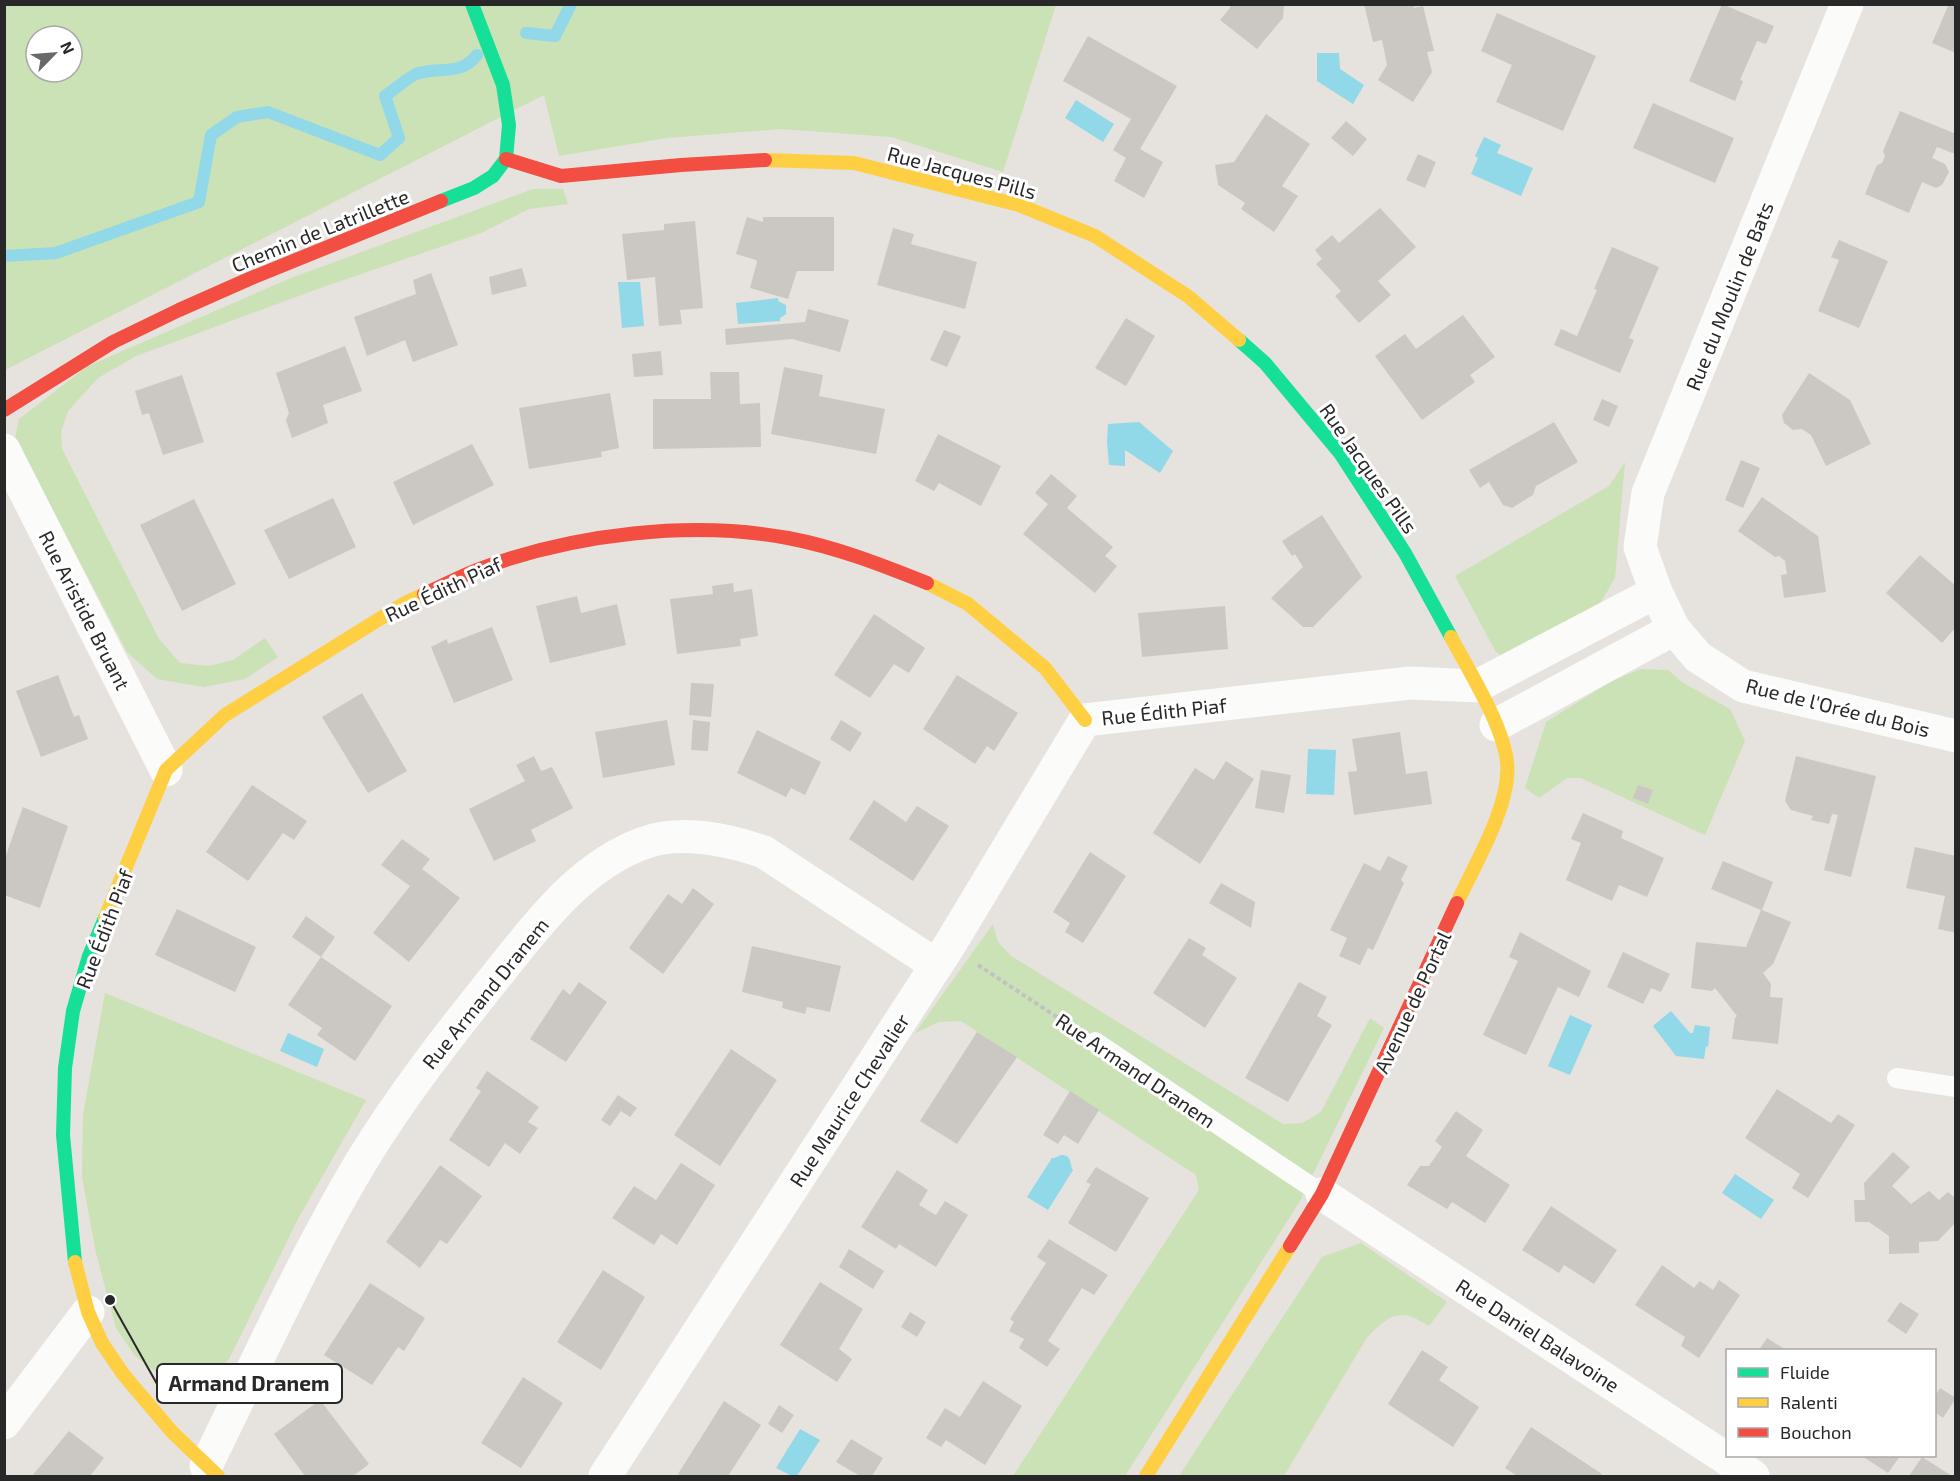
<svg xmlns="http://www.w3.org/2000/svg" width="1960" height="1481" font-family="'Exo 2',sans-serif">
<rect width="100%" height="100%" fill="#e6e2dd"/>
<g fill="#cbe1b6" fill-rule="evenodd">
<path d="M5 5H1056L1003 172 891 137 780 129 667 138 559 156 544 95 5 370ZM36 36H72V72H36Z"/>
<polygon points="533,189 563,189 568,204 529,209 481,233 323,287 136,356 98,378 68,411 61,432 62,449 159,639 180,663 209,666 233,660 265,638 278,657 245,679 204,687 157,679 127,652 15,438 19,419 88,366 291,278"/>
<polygon points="1625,462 1615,578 1596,610 1509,660 1496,652 1455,576 1609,486"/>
<polygon points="1641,669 1668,670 1683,683 1730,709 1745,741 1705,835 1581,778 1567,778 1539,798 1525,788 1546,722 1612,681"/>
<polygon points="993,924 998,942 1011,956 1283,1124 1302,1123 1321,1112 1370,1018 1384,1028 1300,1201 1125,1476 1013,1476 1199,1190 1196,1175 961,1021 939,1022 915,1033"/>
<polygon points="105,993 366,1100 299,1217 229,1359 209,1381 187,1385 157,1373 135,1356 116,1328 96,1253 82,1177 83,1115"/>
<path d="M1361 1243 1447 1302 1429 1326C1423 1323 1418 1319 1412 1317 1393 1309 1377 1327 1366 1339L1284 1476H1179L1322 1257Z"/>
</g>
<g fill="#91d8e8">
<polygon points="1317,53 1339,53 1340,69 1364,85 1353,104 1317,81"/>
<polygon points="1076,100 1114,124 1103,142 1065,118"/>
<polygon points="1484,137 1501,145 1497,153 1533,168 1521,196 1471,174 1478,158 1475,156"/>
<polygon points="618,282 640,282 644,326 622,328"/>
<polygon points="778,298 778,301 786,305 786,314 780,318 780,321 738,324 736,303"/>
<polygon points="1139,422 1173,451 1160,473 1125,450 1125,466 1109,465 1107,442 1108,424"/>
<polygon points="1308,749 1336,750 1334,795 1306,794"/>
<polygon points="1671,1011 1690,1033 1693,1033 1695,1025 1710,1027 1708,1047 1706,1046 1704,1059 1676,1056 1653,1026"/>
<polygon points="1570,1015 1592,1025 1570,1075 1548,1066"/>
<polygon points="288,1033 324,1049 317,1067 280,1051"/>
<path d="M1061 1155C1073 1155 1069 1164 1073 1170L1048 1210 1027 1197 1052 1158H1054Z"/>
<polygon points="1735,1174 1774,1200 1761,1219 1722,1193"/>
<polygon points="800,1429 820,1440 797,1476 792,1476 776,1468"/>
</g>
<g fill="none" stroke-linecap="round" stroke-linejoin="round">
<g stroke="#91d8e8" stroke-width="12">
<polyline points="526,33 555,36 571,4"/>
<path d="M4 256 56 253 199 202 211 135 237 117 268 112 380 155 399 138 385 96C395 89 406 79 416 74 438 66 460 77 477 55"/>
</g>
</g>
<g fill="#cbc8c4">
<polygon points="1230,4 1284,4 1283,18 1257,49 1220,20 1230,8"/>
<polygon points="1364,4 1416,4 1413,8 1423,6 1434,51 1427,52 1432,72 1413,102 1378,80 1387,65 1382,40 1373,42"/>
<polygon points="1722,4 1774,26 1766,44 1757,41 1740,80 1743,81 1735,101 1689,81"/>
<polygon points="1949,4 1956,4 1956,53 1932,43"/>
<polygon points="1497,13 1596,56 1563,131 1496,102 1512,65 1481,51"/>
<polygon points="1088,36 1177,86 1140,149 1163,162 1144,198 1114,181 1126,158 1113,150 1131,119 1063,81"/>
<polygon points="1653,103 1734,138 1715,183 1633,148"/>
<polygon points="1900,111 1956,134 1955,154 1937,147 1932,158 1945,164 1949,172 1942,185 1936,188 1922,182 1909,213 1865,194 1877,165 1882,163 1885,156 1883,151"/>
<polygon points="1266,114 1310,144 1282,186 1298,196 1274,232 1241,209 1245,203 1218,185 1215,165 1234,162"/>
<polygon points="1346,121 1367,139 1353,156 1331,138"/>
<polygon points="1418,154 1436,162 1425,188 1406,180"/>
<polygon points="1380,208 1416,247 1378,281 1391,295 1359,323 1335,296 1341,291 1316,264 1322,259 1315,250 1332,235 1339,243"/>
<polygon points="747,217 763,222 763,217 834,217 834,271 797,271 788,299 750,288 757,262 756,260 736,254"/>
<polygon points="695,221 703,308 680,310 682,324 659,326 655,277 627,280 622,234 664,230 664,224"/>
<polygon points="893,228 914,234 911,244 977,262 965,309 877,285"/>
<polygon points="1839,240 1888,261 1859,328 1818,311 1839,260 1831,257"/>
<polygon points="1612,247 1659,267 1629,338 1634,340 1620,373 1554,345 1561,329 1577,336 1597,290 1594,289"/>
<polygon points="522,268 527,286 492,295 489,277"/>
<polygon points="431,273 458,345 413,362 405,340 367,356 354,317 416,294 413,280"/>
<polygon points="808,309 849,320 840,352 792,339 726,345 725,329 805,322"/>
<polygon points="1463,315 1495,357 1470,375 1475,382 1422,420 1375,356 1405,334 1416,349"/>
<polygon points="1126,318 1155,336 1126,386 1095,368"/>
<polygon points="944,330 961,336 947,367 930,360"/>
<polygon points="345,346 362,391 323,405 328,423 292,438 286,420 289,413 276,373"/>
<polygon points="661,351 663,375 634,377 632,354"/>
<polygon points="784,367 823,375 819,396 885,409 876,454 771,434"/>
<polygon points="710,372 739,372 740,404 760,403 761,447 653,449 653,399 711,399"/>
<polygon points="1809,373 1850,400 1871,444 1826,466 1811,435 1802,429 1793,430 1784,423 1782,415"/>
<polygon points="182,375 204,442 163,455 149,413 142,415 135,391"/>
<polygon points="610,393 619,448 601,452 602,457 529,469 519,408"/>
<polygon points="1602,399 1618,406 1609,427 1593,420"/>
<polygon points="1554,422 1578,462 1536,486 1533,495 1512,508 1503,505 1489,482 1480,488 1469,470"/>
<polygon points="938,434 1001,466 981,506 939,483 934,491 915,481"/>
<polygon points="472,444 494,485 413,525 393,482"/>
<polygon points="1741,460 1760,468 1743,508 1725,500"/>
<polygon points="1051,474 1077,496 1067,508 1113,547 1105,556 1117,566 1095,593 1023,534 1048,504 1035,493"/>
<polygon points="1762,497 1818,536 1826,592 1784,598 1781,575 1787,574 1785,561 1779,556 1775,557 1738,531"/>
<polygon points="333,498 356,547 289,579 264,530"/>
<polygon points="194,499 236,584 182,611 140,525"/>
<polygon points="1322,515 1362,577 1313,627 1303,627 1271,598 1303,567 1295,554 1292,556 1282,541"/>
<polygon points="1920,555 1956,586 1956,627 1942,643 1886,593"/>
<polygon points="733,583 734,592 752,589 758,636 740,639 741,646 677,654 670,599 713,594 712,586"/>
<polygon points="577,596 581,613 617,604 626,645 550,663 536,606"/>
<polygon points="1225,606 1228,649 1142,657 1138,613"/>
<polygon points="874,614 925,648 909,673 894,664 870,698 834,675"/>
<polygon points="492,627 513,680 454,703 431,647 447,639 448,644"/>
<polygon points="58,675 74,717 79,715 88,739 41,757 16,691"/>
<polygon points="957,675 1018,713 994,751 987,746 975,764 923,729"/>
<polygon points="691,683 714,684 711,717 689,715"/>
<polygon points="362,693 407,771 368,793 322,717"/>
<polygon points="667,720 675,765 603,778 595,732"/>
<polygon points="693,720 710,722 708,751 691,750"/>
<polygon points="841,720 862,733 850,752 830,739"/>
<polygon points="757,730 821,762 805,795 791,788 786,797 737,773"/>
<polygon points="1400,732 1406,774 1427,771 1432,804 1354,815 1348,772 1357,771 1352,739"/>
<polygon points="534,756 541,771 552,767 573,808 531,830 536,841 494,861 469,809 525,781 516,765"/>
<polygon points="1796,756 1876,776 1851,877 1824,870 1838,815 1832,814 1829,824 1811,820 1813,816 1791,810 1785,801"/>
<polygon points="1226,761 1254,779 1200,864 1153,833 1195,768 1214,780"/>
<polygon points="1261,770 1291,775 1284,813 1255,808"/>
<polygon points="252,785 307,821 294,840 283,833 248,881 206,852"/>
<polygon points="1638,785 1653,790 1648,804 1633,798"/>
<polygon points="874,800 906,822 917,806 949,826 913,881 849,839"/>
<polygon points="23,807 68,826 40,908 4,895 4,861"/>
<polygon points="1583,813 1623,831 1621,838 1664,858 1647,897 1619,885 1612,901 1566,880 1581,843 1571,839"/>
<polygon points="402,839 430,859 422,869 460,898 409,962 373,933 410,886 381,865"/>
<polygon points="1915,847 1956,856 1956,933 1938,929 1945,896 1906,888"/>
<polygon points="1090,852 1126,876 1083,943 1065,932 1070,923 1053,912"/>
<polygon points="1388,856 1408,866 1401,880 1404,883 1373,950 1368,948 1360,965 1339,956 1347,938 1330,930 1364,863 1380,871"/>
<polygon points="1723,861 1773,882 1762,910 1791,922 1773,964 1763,973 1771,984 1770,997 1783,998 1778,1044 1732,1039 1735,1018 1737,1016 1715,988 1712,991 1691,988 1696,942 1746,947 1761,910 1711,889"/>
<polygon points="1221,883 1255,902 1251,928 1209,903"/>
<polygon points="693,888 714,904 663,974 629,948 668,894 682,904"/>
<polygon points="177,909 256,947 235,992 155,955"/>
<polygon points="306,916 335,937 321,957 392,1006 355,1061 317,1035 322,1028 288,1005 321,957 292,937"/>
<polygon points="1520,932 1591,971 1579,997 1558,987 1526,1055 1483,1035 1518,961 1509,957"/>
<polygon points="1189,938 1206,948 1202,955 1237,978 1205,1028 1153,993"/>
<polygon points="752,946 841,966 830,1012 807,1007 805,1014 782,1008 783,1002 742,992"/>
<polygon points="1623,952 1670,974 1661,992 1651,988 1643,1004 1607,987"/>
<polygon points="579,982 607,1002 566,1062 530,1039 563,989 570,995"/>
<polygon points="1299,982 1327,997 1317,1016 1332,1025 1288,1102 1245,1078"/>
<polygon points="977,1032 1017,1057 957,1144 920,1121"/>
<polygon points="731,1049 777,1080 720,1166 674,1135"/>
<polygon points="487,1071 539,1107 528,1122 538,1128 520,1154 505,1143 489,1167 449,1140 481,1091 476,1088"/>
<polygon points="1777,1089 1831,1123 1838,1114 1855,1125 1808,1198 1792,1188 1800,1174 1745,1138"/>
<polygon points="1070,1091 1099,1110 1078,1144 1064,1135 1058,1144 1043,1135"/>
<polygon points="618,1095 637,1108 630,1117 621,1111 610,1126 601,1120"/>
<polygon points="1456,1111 1483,1130 1466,1156 1510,1185 1485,1223 1452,1202 1447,1209 1407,1185 1420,1166 1429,1166 1442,1147 1435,1141"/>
<polygon points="1893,1152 1910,1167 1892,1186 1911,1204 1929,1191 1939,1200 1948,1192 1956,1199 1956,1222 1938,1241 1919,1242 1919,1253 1889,1254 1889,1236 1869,1222 1855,1222 1854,1200 1865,1200 1864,1183"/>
<polygon points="681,1163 715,1185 677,1245 661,1234 654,1245 612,1218 634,1186 656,1200"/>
<polygon points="440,1165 482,1196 447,1244 440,1240 420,1268 386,1242"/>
<polygon points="1096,1167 1149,1198 1116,1252 1068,1223 1091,1184 1086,1182"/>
<polygon points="897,1170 928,1190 919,1205 936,1215 945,1201 968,1215 936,1267 899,1244 896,1249 861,1227"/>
<polygon points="1551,1206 1617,1250 1594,1284 1564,1265 1559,1273 1522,1250"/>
<polygon points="1049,1239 1108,1275 1094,1295 1082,1288 1048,1341 1060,1349 1047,1367 1019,1348 1024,1339 1009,1331 1014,1322 1010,1319 1046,1263 1037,1257"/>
<polygon points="849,1249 884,1271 873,1289 839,1267"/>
<polygon points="1662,1265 1694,1288 1700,1281 1713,1290 1719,1280 1740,1295 1699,1358 1681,1346 1685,1337 1635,1305"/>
<polygon points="603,1270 645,1297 601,1370 557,1342"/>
<polygon points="820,1282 863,1309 839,1349 852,1359 837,1382 780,1345"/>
<polygon points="370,1283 425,1318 404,1351 398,1347 372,1385 324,1355"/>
<polygon points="1900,1302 1919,1314 1906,1334 1887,1321"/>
<polygon points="910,1312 926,1322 917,1337 901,1327"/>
<polygon points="1767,1338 1786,1350 1759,1350"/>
<polygon points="1422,1350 1448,1367 1439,1380 1479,1407 1453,1447 1388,1404"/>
<polygon points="523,1377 563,1403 521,1468 481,1443"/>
<polygon points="983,1381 1022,1406 985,1465 946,1440 941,1447 926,1438 945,1408 960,1417"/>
<polygon points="1940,1388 1956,1398 1943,1418 1935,1412 1935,1396"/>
<polygon points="320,1400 369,1464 353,1476 305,1476 274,1434"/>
<polygon points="724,1401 761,1425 728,1476 682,1476 678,1474"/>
<polygon points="779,1405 794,1415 782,1433 768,1424"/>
<polygon points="1531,1427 1602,1474 1600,1476 1517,1476 1505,1468"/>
<polygon points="69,1431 104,1458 90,1476 32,1476"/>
<polygon points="851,1439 883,1458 872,1476 860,1476 836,1462"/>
<polygon points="1862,1456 1900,1456 1888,1473"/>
<polygon points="1922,1457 1952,1476 1909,1476"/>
</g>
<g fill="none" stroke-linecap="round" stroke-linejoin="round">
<polyline stroke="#c3c2c2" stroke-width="4" stroke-dasharray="4.5 3" stroke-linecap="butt" points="978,965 1072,1027"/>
<g stroke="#fbfbfa" stroke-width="20">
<polyline points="1095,1042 1322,1194"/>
<polyline points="1897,1078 1956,1087"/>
</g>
<g stroke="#fbfbfa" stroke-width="33">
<polyline points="1847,4 1648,493 1640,547 1656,592 1674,629 1698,657 1743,686 1956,736"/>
<polyline points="4,450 166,770"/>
<polyline points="1496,725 1674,629"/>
<polyline points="1322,1194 1753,1476"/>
<polyline points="4,1423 88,1312"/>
<path d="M206 1466C256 1364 303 1259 361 1162 401 1096 449 1035 497 975 537 925 581 865 644 843 682 829 728 840 764 852L936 965"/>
<polyline points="605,1476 949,946 1085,720 1410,683 1477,686 1656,592"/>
</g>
<g stroke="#16e098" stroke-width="14">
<polyline points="441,201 474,188 493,176 506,159 509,125 503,85 472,4"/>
<polyline points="1239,340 1265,363 1340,453 1405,553 1451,637"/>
<polyline points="75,1262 63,1135 65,1068 73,1011 89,956 105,918"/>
</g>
<g stroke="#ffcf43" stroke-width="14">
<polyline points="765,160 854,163 1019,205 1095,236 1189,297 1239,340"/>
<polyline points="927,583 968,604 1045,668 1085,720"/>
<path d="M1451 637C1469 671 1503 725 1507 762 1512 803 1474 866 1457 903"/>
<polyline points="105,918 166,770 225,715 405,603 424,594"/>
<polyline points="75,1262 88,1312 102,1343 123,1374 172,1432 218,1476"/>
<polyline points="1146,1476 1290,1246"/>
</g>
<g stroke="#f24e42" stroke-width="14">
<polyline points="506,159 561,176 681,165 765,160"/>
<polyline points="4,410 113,342 179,310 249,279 441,201"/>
<path d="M424 594C443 586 462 575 482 568 575 534 691 520 788 538 836 547 882 565 927 583"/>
<polyline points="1290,1246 1322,1194 1457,903"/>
</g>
</g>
<g text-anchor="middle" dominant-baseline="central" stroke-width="6" stroke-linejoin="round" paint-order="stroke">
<g font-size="20" fill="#282828" stroke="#fff">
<text transform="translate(962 172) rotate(15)">Rue Jacques Pills</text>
<text transform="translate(320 230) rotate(-22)">Chemin de Latrillette</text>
<text transform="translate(1729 296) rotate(-68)">Rue du Moulin de Bats</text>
<text transform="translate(1369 468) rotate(55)">Rue Jacques Pills</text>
<text transform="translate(443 589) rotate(-25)">Rue Édith Piaf</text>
<text transform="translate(85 610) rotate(63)">Rue Aristide Bruant</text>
<text transform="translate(1838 707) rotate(14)">Rue de l'Orée du Bois</text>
<text transform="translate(1164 711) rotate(-6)">Rue Édith Piaf</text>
<text transform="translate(104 929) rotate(-69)">Rue Édith Piaf</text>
<text transform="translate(485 993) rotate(-51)">Rue Armand Dranem</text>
<text transform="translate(1412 1002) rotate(-65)">Avenue de Portal</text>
<text transform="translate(1136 1070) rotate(34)">Rue Armand Dranem</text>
<text transform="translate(849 1100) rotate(-57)">Rue Maurice Chevalier</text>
<text transform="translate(1538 1335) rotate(33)">Rue Daniel Balavoine</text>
</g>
</g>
<path fill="none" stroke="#282828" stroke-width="2" d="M110 1300L157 1384"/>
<circle fill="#282828" stroke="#fff" stroke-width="2" cx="110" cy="1300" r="6"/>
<rect fill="#fff" stroke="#282828" stroke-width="2" x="157" y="1364" width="185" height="39" rx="6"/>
<g font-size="21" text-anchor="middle" font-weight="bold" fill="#282828">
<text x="249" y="1391">Armand Dranem</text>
</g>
<rect width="1960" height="1481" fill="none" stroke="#282828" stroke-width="12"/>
<rect x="1726" y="1349" width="210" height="108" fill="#ffffff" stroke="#a9a9a9" stroke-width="1.5"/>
<rect x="1738" y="1368" width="30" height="9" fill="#16e098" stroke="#a9a9a9" stroke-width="1.5"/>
<text x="1780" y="1379" font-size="18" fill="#282828">Fluide</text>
<rect x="1738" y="1398" width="30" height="9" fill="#ffcf43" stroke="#a9a9a9" stroke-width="1.5"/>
<text x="1780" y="1409" font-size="18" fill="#282828">Ralenti</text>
<rect x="1738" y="1428" width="30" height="9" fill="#f24e42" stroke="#a9a9a9" stroke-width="1.5"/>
<text x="1780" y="1439" font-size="18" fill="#282828">Bouchon</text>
<g transform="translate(54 54) rotate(65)"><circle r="28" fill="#ffffff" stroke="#a9a9a9" stroke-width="1.5"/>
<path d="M0-4.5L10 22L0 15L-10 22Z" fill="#6a6967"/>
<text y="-9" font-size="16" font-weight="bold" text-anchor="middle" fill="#282828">N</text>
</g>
</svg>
